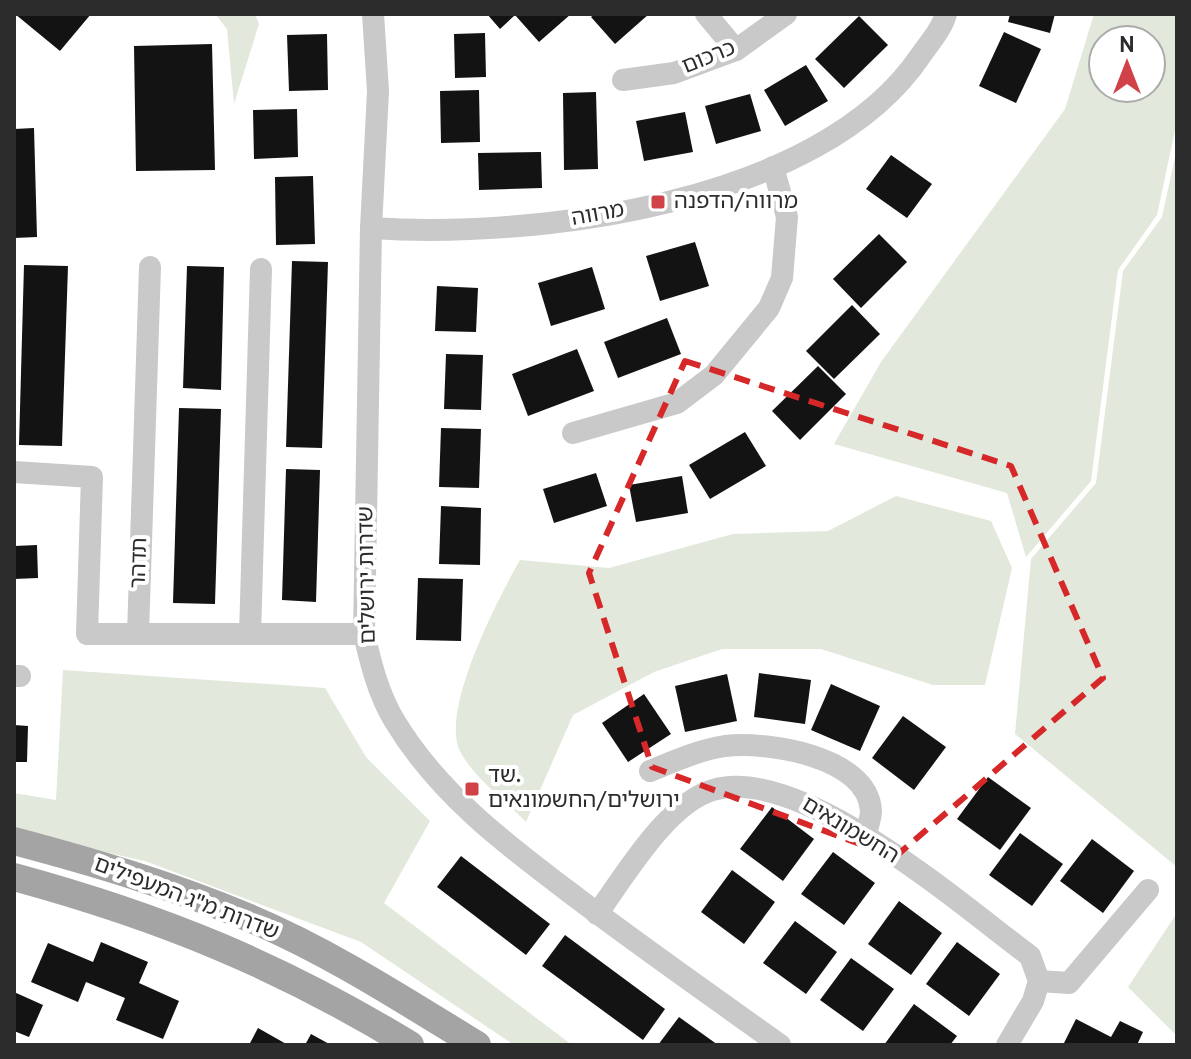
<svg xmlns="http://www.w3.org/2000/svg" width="1191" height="1059" font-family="Overpass,'Noto Sans Hebrew',sans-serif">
<rect width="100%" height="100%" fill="#fff"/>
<g fill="#e2e8db" fill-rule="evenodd">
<polygon points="215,14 255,14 259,24 234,104 227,29"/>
<path d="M1094 14H1175L1177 121 1157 215 1118 270 1091 481 1026 557 1007 493 834 444 881 362 1065 109ZM1151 40V88H1103V40Z"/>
<polygon points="1177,148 1177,867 1015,734 1031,559 1096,483 1123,271 1162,217"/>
<path d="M896 496 991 521 1012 568 985 685H933L821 649H722L654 672 573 715 526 822C506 801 477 780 462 755 436 716 499 597 520 560L609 568 733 534 828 531Z"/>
<polygon points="63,670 325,688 366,757 430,821 384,903 572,1045 514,1045 361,942 145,861 14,832 14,793 56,800"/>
<polygon points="1177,913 1177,1036 1128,987"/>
</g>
<g fill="#131313">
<polygon points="15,14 91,14 60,51"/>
<polygon points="487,14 571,14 539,42 515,15 500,29"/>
<polygon points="595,14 649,14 615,44 591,17"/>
<polygon points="1010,14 1055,14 1050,33 1008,22"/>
<polygon points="859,16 888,45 844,88 815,59"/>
<polygon points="1004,32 1041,49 1016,103 979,86"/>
<polygon points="485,33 486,77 455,78 454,34"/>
<polygon points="327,34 328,90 289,91 287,35"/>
<polygon points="212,44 215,170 136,171 134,46"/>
<polygon points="806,65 828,101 785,126 764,90"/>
<polygon points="479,90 480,142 441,143 440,91"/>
<polygon points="596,92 598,169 564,170 563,93"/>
<polygon points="750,94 761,131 716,144 705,106"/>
<polygon points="297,109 298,157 254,159 253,110"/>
<polygon points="685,112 693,152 644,161 636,121"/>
<polygon points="34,128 37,237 14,238 14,129"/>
<polygon points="541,152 542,188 479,190 478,153"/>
<polygon points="891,155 932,184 907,218 866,189"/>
<polygon points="313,176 315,244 276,245 275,177"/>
<polygon points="879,234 907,262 861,308 833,279"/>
<polygon points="695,242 709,286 660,301 646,256"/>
<polygon points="292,261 328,262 322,448 286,447"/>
<polygon points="24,265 68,266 62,446 19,445"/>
<polygon points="187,266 224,267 221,390 183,388"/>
<polygon points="592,267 605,309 551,326 538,283"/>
<polygon points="437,286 478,288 476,332 435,331"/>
<polygon points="852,305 880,334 834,379 806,351"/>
<polygon points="667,318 681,354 618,378 604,342"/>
<polygon points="577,349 594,391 528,416 512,374"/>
<polygon points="446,354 483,355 481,410 444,409"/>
<polygon points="818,366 846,394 800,440 772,411"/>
<polygon points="179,408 221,409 215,604 173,603"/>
<polygon points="441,428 481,429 479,488 439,487"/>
<polygon points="745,432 766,466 710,499 689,465"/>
<polygon points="286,469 320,470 316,602 282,600"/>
<polygon points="596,473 607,506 554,523 543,489"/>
<polygon points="682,476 688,513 636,522 629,485"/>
<polygon points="441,506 481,508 480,565 439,564"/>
<polygon points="37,545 38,578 14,579 14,546"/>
<polygon points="418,578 463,579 461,641 416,640"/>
<polygon points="759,673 811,680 805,724 754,717"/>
<polygon points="727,674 737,721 685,732 675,686"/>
<polygon points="831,684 880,706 860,751 811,730"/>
<polygon points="644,694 671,734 628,762 602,723"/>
<polygon points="903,716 946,747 914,790 872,758"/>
<polygon points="14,725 28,726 27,762 14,762"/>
<polygon points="988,777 1031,808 1000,850 957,819"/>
<polygon points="772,807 814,839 783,881 740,849"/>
<polygon points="1020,833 1063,864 1032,906 989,875"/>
<polygon points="1092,839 1134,871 1103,913 1060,881"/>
<polygon points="833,852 875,883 844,925 801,894"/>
<polygon points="461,856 550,924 526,955 437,887"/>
<polygon points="732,870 775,902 744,944 701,912"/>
<polygon points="899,901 942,933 911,975 868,944"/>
<polygon points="795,921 837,952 806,994 763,963"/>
<polygon points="565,935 665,1009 643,1040 542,966"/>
<polygon points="101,942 148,962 139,983 179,1001 163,1039 116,1020 125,998 86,982 78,1002 31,982 48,943 93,962"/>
<polygon points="957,942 1000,974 969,1016 926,984"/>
<polygon points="851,958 894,989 863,1031 820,1000"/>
<polygon points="14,992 43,1005 29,1037 14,1031"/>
<polygon points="914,1004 957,1036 950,1045 884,1045"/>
<polygon points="679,1017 718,1045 658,1045"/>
<polygon points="1076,1019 1111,1037 1120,1021 1143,1032 1137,1045 1063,1045"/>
<polygon points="258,1028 288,1045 249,1045"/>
<polygon points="311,1034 331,1045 305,1045"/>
</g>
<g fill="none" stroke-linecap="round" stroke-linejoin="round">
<g stroke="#c9c9c9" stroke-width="22">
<path d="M373 14 378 91 371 228 364 634C371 664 378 693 394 720 439 795 508 846 577 898 643 948 712 996 780 1045"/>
<polyline points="706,14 736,50"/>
<polyline points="623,80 674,73 736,50 786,14"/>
<path d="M371 228C536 239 821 204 921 55 930 42 942 29 946 14"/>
<polyline points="150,267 138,634 364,634"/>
<polyline points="573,433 677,403 714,375 769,308 782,278 787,217 773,167"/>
<polyline points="14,472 92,477 87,634 138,634"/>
<polyline points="250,634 261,269"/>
<polyline points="14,676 20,676"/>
<path d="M650 771C674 761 699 750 725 746 766 741 868 756 871 811 871 818 867 828 866 835"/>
<path d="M597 914C624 877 667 803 713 790 801 764 961 905 1030 956L1039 981 1033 1001 1007 1045"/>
<polyline points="1039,981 1069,983 1148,890"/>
</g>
<g stroke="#a4a4a4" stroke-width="28">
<path d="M14 841C93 862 171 885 247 917 328 951 402 999 477 1045"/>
<path d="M14 877C161 917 279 965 410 1045"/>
</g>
</g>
<path fill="none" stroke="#d62828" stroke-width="6" stroke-dasharray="16 10" stroke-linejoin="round" d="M685 361 1011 466 1103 678 895 857 652 767 589 573Z"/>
<g fill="#d04247" stroke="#fff" stroke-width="3">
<rect x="650" y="194" width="16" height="16" rx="4"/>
<rect x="464" y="781" width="16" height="16" rx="4"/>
</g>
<g text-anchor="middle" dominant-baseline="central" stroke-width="8" stroke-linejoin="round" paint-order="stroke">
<g font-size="22" fill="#2c2c2c" stroke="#fff">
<text transform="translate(709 58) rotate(-22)">כרכום</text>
<text transform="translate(598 215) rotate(-10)">מרווה</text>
<text transform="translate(140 563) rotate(-88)">תדהר</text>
<text transform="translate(368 575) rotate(-91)">שדרות ירושלים</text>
<text transform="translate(850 831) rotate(31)">החשמונאים</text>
<text transform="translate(186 899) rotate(21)">שדרות מ"ג המעפילים</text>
</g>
<g font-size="22" fill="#2c2c2c" stroke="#fff" text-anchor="start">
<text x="674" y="202">מרווה/הדפנה</text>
<text x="488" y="776">שד.<tspan x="488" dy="25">ירושלים/החשמונאים</tspan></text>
</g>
</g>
<rect width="1191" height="1059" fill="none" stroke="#2c2c2c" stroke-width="32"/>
<g transform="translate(1127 64)"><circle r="38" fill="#ffffff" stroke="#ababab" stroke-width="2"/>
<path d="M0-6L14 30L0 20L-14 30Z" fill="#d04247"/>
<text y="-12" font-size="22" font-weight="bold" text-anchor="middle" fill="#2c2c2c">N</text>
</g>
</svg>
